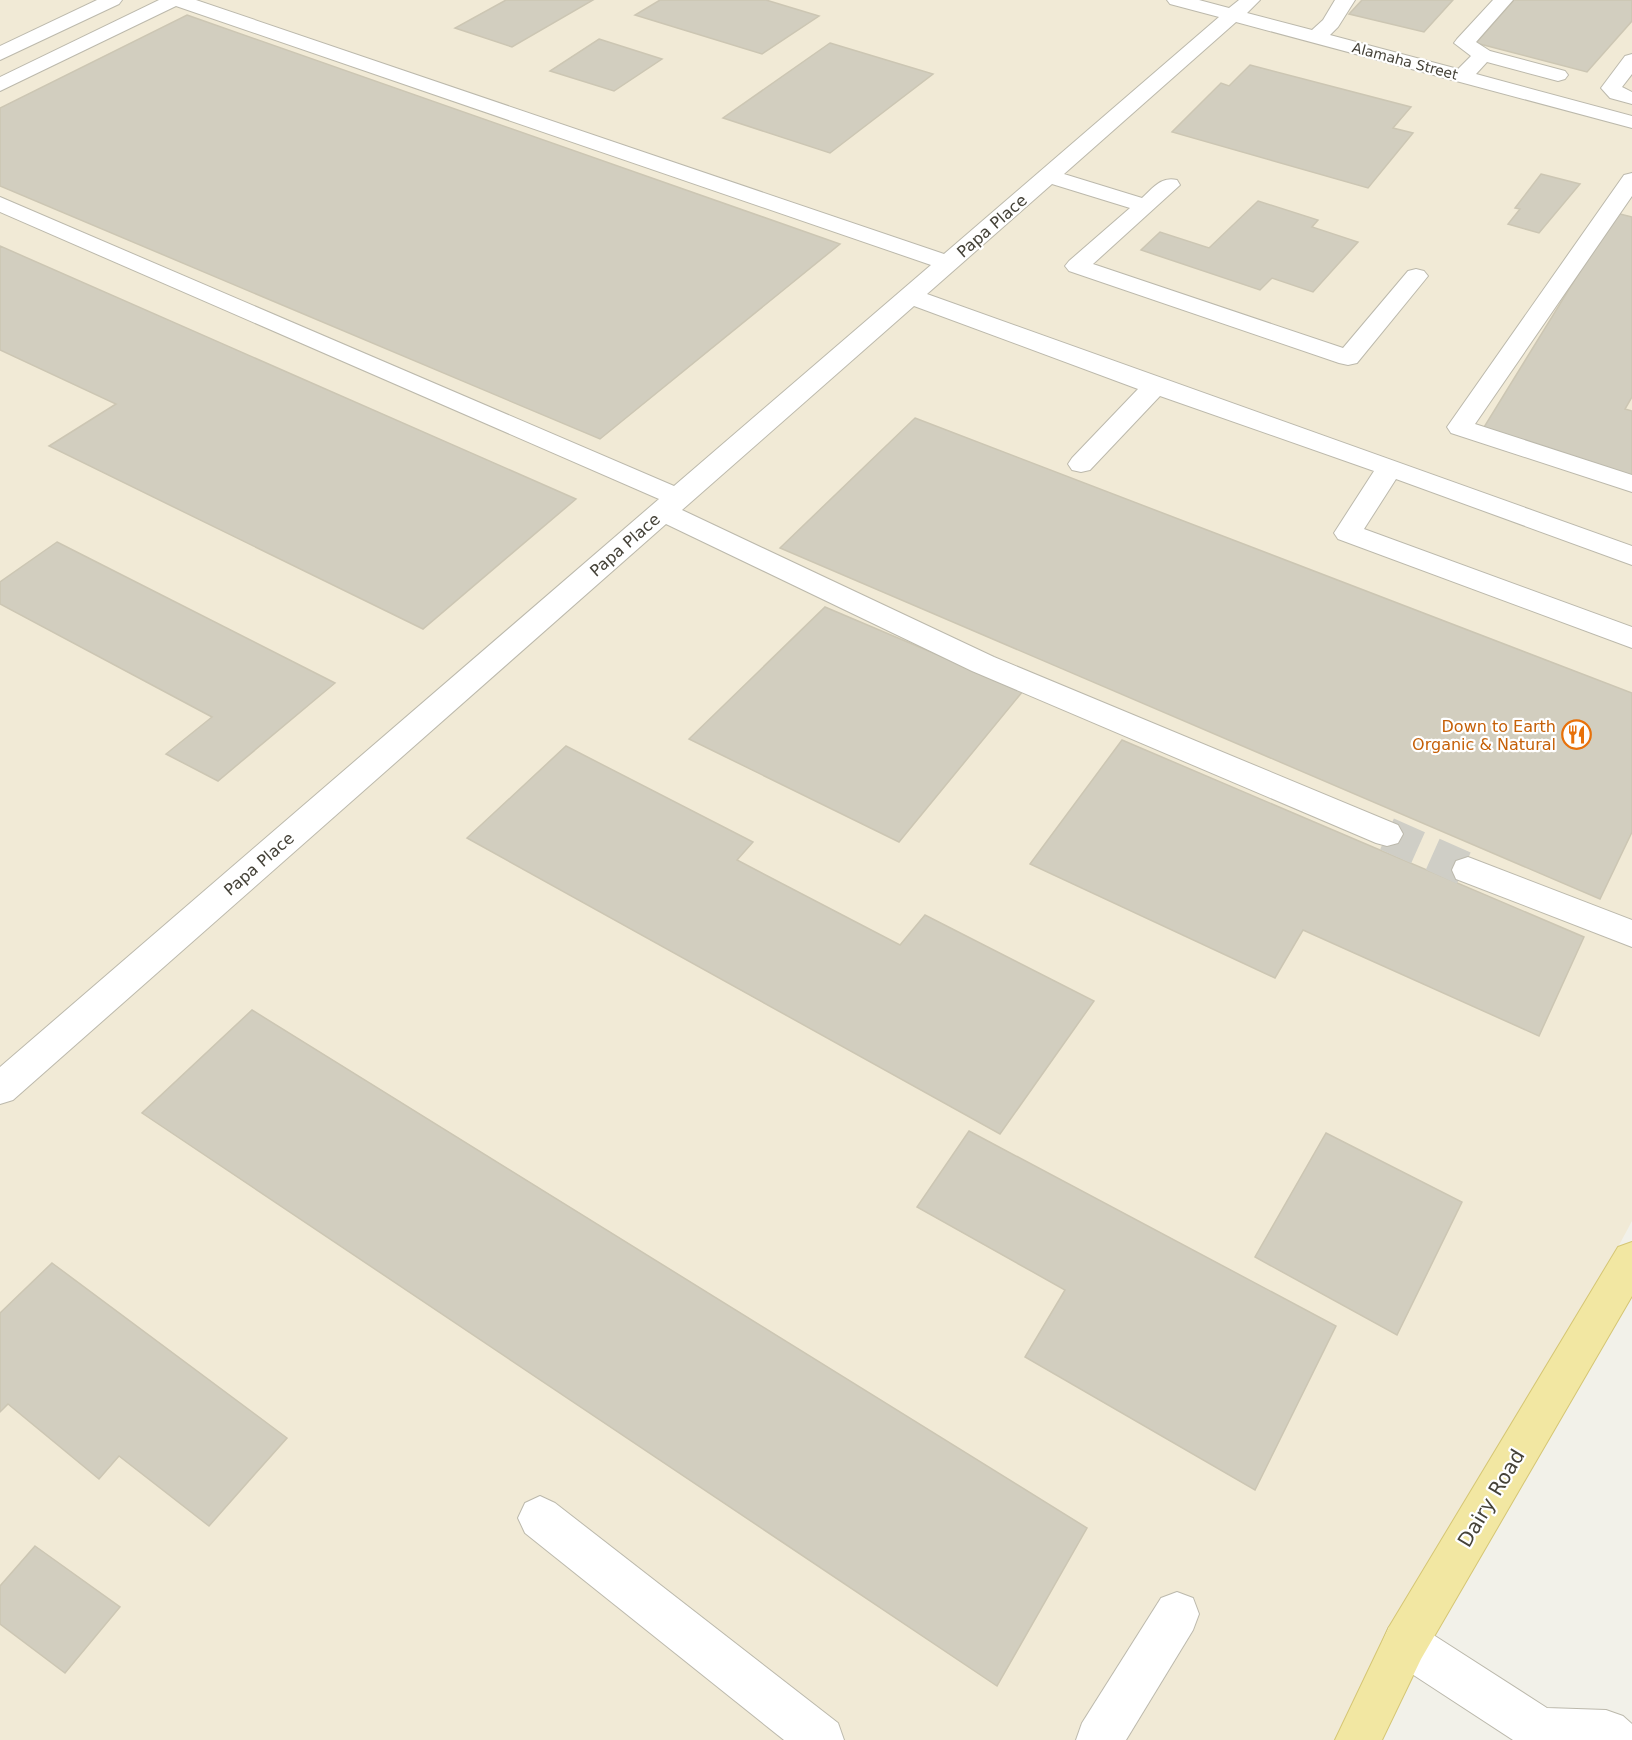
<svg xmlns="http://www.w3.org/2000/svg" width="1632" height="1740" font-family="'DejaVu Sans',sans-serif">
<rect width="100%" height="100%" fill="#f2f1e9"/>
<polygon fill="#f1ead6" points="0,0 1632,0 1632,1221 1405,1643 1358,1740 0,1740"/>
<g fill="#d2cebf" stroke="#ccc6b3" stroke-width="1.5">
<polygon points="506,0 593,0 512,47 455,28"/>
<polygon points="660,0 766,0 819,16 762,54 635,15"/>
<polygon points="1362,0 1453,0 1424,32 1349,14"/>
<polygon points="1514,0 1632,0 1632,21 1587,72 1476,43"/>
<polygon points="187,15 840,244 600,439 0,186 0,108"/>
<polygon points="599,39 662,59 614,91 550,71"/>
<polygon points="830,43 933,74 830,153 723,118"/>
<polygon points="1250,65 1411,107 1393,128 1413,133 1368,188 1172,132 1221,83 1229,86"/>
<polygon points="1541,174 1580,184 1539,233 1508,224 1520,209 1515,208"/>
<polygon points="1258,201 1318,220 1312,227 1358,242 1313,292 1272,278 1260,290 1141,250 1160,232 1209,248"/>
<polygon points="1616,213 1632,217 1632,397 1625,409 1632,411 1632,480 1481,432"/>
<polygon points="0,246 576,499 423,629 49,446 116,404 0,350"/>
<polygon points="915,418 1632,693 1632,832 1600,899 780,548"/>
<polygon points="57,542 335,683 218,781 166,754 212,717 0,604 0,582"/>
<polygon points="825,607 1023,691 899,842 689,739"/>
<polygon points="1122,740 1584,937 1539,1036 1303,930 1275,978 1030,864"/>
<polygon points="566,746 753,842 737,860 900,945 925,915 1094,1001 1000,1134 467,838"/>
<polygon points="252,1010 1087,1528 997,1686 142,1113"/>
<polygon points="969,1131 1336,1326 1255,1490 1025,1357 1065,1290 917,1207"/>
<polygon points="1326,1133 1462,1202 1397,1335 1255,1257"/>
<polygon points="52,1263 287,1438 209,1526 119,1456 99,1479 8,1404 0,1412 0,1313"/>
<polygon points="35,1546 120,1607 65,1673 0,1624 0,1586"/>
</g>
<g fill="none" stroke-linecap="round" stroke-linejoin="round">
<polyline stroke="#cfcec6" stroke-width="34" stroke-dasharray="34 16" stroke-linecap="butt" points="1387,834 1468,870"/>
<defs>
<g id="minor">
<polygon points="97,0 122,0 119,4 0,60 0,46"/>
<path d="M159 0H196L944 254 1219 17 1170 4 1167 0H1199L1229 8 1239 0H1260L1247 13 1312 30 1323 20 1335 0H1355L1338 27 1330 35 1458 69 1471 56 1454 43 1457 39 1493 0H1513L1476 42 1490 51 1565 71 1568 75 1565 79 1558 81 1487 62 1476 74 1632 116V128L1236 22 1064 174 1142 198C1153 188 1161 176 1177 180L1180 185 1093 264 1343 348 1408 271 1416 269 1424 271 1428 276 1424 281 1357 363 1348 365 1339 363 1069 271 1065 266 1069 261 1130 208 1052 184 927 294 1632 546V565L1396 479 1364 529 1632 627V648L1338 539 1334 533 1374 471 1160 396 1090 470 1081 472 1072 470 1068 464 1072 458 1138 389 914 306 682 510 994 657 1398 825 1403 834 1398 843 1387 846 1376 843 972 671 666 524 13 1100 0 1104V1067L659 499 0 212V197L674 486 931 265 176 6 0 91V77Z"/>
<polygon points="1632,54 1632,74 1622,87 1632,92 1632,104 1610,98 1601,88 1625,56"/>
<polygon points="1632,173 1632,196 1475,424 1632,475 1632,492 1451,433 1447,427 1624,175"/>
<polygon points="1468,857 1632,920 1632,947 1456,879 1452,870 1456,861"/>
<polygon points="540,1496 555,1503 838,1723 844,1740 784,1740 525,1533 518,1518 525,1503"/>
<polygon points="1177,1592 1193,1598 1199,1614 1193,1630 1126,1740 1076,1740 1082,1723 1161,1598"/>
<polygon points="1405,1620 1421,1627 1547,1708 1606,1710 1623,1716 1632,1724 1632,1740 1513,1740 1389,1659 1382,1643 1389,1627"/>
</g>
<polygon id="major" points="1632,1242 1632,1296 1421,1659 1382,1740 1335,1740 1389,1627 1618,1247"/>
</defs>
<use href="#minor" stroke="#bcb9ac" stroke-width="2"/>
<use href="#major" stroke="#d5c674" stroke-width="2"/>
<use href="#minor" fill="#fff" fill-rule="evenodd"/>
<use href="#major" fill="#f2e7a2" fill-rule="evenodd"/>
</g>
<defs>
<symbol id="restaurant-ring" viewBox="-11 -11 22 22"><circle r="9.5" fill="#fff" stroke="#e8710a" stroke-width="1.5"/><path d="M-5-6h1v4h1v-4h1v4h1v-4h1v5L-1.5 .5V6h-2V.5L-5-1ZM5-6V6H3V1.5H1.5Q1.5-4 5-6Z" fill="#e8710a"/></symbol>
</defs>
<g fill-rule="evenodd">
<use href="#restaurant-ring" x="1560" y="718" width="33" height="33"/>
</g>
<g text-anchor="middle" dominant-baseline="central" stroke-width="4.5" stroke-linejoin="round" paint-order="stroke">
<g font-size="14" fill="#454238" stroke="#fff">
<text transform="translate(1405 61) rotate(15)">Alamaha Street</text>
</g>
<g font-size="16" fill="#454238" stroke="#fff">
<text transform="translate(992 226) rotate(-41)">Papa Place</text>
<text transform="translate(625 545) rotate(-41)">Papa Place</text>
<text transform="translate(259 864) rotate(-41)">Papa Place</text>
</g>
<g font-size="16" fill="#c56008" stroke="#fff" text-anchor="end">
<text x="1556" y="726">Down to Earth<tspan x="1556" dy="18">Organic &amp; Natural</tspan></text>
</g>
<g font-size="20" fill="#454238" stroke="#fff">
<text transform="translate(1491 1498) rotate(-59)">Dairy Road</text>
</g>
</g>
</svg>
